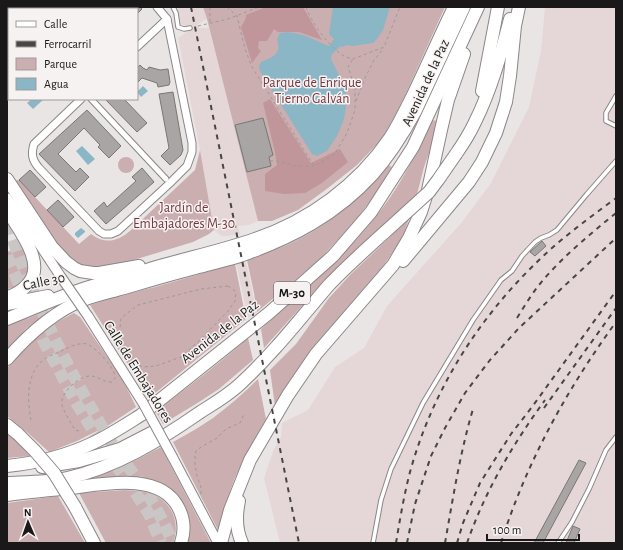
<svg xmlns="http://www.w3.org/2000/svg" width="623" height="550" font-family="'Alegreya Sans',sans-serif">
<rect width="100%" height="100%" fill="#eae5e5"/>
<g fill="#e5d7d8">
<polygon points="177,7 203,7 207,19 198,24 199,28 209,28 253,199 258,221 249,225 238,226 240,234 228,236 222,236 214,230 200,150 178,38 190,30 189,26 180,24"/>
<polygon points="545,7 616,7 616,543 280,543 264,478 274,449 281,437 282,423 308,410 335,367 364,348 387,306 462,222 491,183 529,107 541,51"/>
<polygon points="245,259 250,279 257,313 248,318 236,263"/>
</g>
<g fill="#cbaeb0">
<polygon points="203,7 445,7 398,111 382,139 357,165 328,188 298,210 272,221 258,221 207,19"/>
<path d="M432 120 438 121 433 142 424 167 416 198 345 260 325 280 264 348 261 329C306 288 353 250 389 199 406 175 419 147 432 120Z"/>
<path d="M200 150 214 230 209 234 193 242 104 269 74 264 55 244 13 181 19 180 79 244 91 234C105 245 118 241 130 231L195 170Z"/>
<circle cx="126" cy="165" r="8"/>
<path d="M388 165 392 167 374 196 353 224 318 261 257 312 254 293 247 260C258 255 270 252 282 247 323 230 360 200 388 165Z"/>
<polygon points="409,219 402,238 384,265 362,295 330,329 305,361 275,406 270,370 296,344 329,298 351,274"/>
<polygon points="23,246 28,254 29,271 25,279 16,288 7,289 7,252"/>
<polygon points="235,264 246,319 154,394 150,399 90,305 121,295 155,287"/>
<polygon points="46,310 47,313 27,328 7,350 7,325"/>
<polygon points="74,313 80,317 123,380 136,407 109,425 77,441 49,452 28,433 7,416 7,368 34,339 59,321"/>
<path d="M248 338 253 360 219 389 199 402 163 424 156 412C187 387 219 364 248 338Z"/>
<path d="M258 379 266 419 250 447 234 480 222 514 218 530 173 442C186 435 200 427 213 418 229 406 244 393 258 379Z"/>
<polygon points="7,433 16,441 30,456 7,458"/>
<path d="M161 447 211 543H188C191 528 191 518 184 505 165 469 123 476 90 480V477L113 470 138 459Z"/>
<path d="M126 490C132 491 139 490 145 492 169 497 182 520 173 543H106L79 493Z"/>
<polygon points="58,496 85,543 7,543 7,503"/>
</g>
<g fill="#c1969a">
<polygon points="266,7 303,7 322,40 299,32 278,32 274,29 267,41 259,41 258,48 261,51 252,63 241,27 246,18 246,15"/>
<polygon points="270,99 311,163 340,149 348,162 322,183 305,193 284,194 265,191 265,174 277,165 275,152 263,103"/>
</g>
<g fill="#8bb6c6">
<path d="M333 7H390L383 30 377 39 373 43 353 46 348 45 342 47 341 46C337 50 330 54 331 59L344 85 346 94V107L344 119 337 136 327 151 317 156 312 154 260 71 259 66 261 62C273 57 282 54 277 39L280 33C296 29 314 40 329 46L334 39 329 34Z"/>
<polygon points="143,86 148,91 141,97 137,92"/>
<polygon points="32,99 44,99 33,109 27,103"/>
<polygon points="82,146 95,159 88,165 76,151"/>
<polygon points="81,228 85,231 85,232 78,238 75,235 75,233"/>
</g>
<g fill="#aaa5a5" stroke="#7b7676">
<polygon points="127,7 140,7 142,9 137,14 137,9 129,9"/>
<polygon points="140,65 143,68 147,70 149,67 160,70 168,69 170,82 169,85 158,87 157,83 142,78 137,83 137,68"/>
<polygon points="8,67 9,67 9,80 7,81 7,68"/>
<polygon points="173,92 183,150 181,155 170,165 161,156 169,148 159,94"/>
<polygon points="105,99 124,99 147,123 137,132"/>
<polygon points="87,110 121,146 109,158 98,147 100,145 84,128 58,154 76,172 80,168 89,177 75,191 39,154"/>
<polygon points="263,118 273,155 269,157 271,166 247,172 235,125"/>
<polygon points="142,168 154,182 106,224 94,211 104,202 107,207 136,181 132,177"/>
<polygon points="30,170 46,187 35,197 19,180"/>
<polygon points="58,200 74,217 63,227 47,210"/>
<polygon points="542,241 546,246 535,256 530,252"/>
<polygon points="579,460 586,463 543,543 534,543"/>
<polygon points="573,526 580,529 574,543 566,543"/>
</g>
<g fill="none" stroke-linecap="round" stroke-linejoin="round">
<g stroke="#cbc6c6" stroke-width="12" stroke-dasharray="12 6" stroke-linecap="butt">
<path d="M7 223C32 298 68 369 108 437 123 462 143 484 157 510 163 521 168 532 173 543"/>
<polyline points="7,256 43,340 77,404 103,447 133,489 149,514 161,543"/>
</g>
<defs>
<g id="service">
<polyline points="173,7 176,13 178,27 184,29 190,28"/>
<polyline points="616,96 606,113 606,121 616,126"/>
<polyline points="373,543 381,500 391,469 423,403 473,320 501,280 512,271 522,256 535,242 541,238 549,235 557,230 587,194 616,161"/>
<polyline points="558,543 572,522 589,489 606,450 616,437"/>
</g>
<polyline id="pedestrian" points="91,99 166,179"/>
<g id="minor">
<polyline points="43,9 45,7"/>
<polyline points="7,10 9,13"/>
<polyline points="7,43 9,41"/>
<polyline points="137,47 167,19"/>
<path d="M81 99 34 144C31 154 32 160 39 168L99 231 104 234H111L118 231 170 183 187 166 192 152V143L167 19 157 7"/>
</g>
<g id="secondary">
<polyline points="7,198 24,221 61,277"/>
<polyline points="88,316 143,403"/>
<polyline points="173,458 218,543"/>
</g>
<g id="motorway">
<polyline points="482,91 498,7"/>
<path d="M456 154C463 144 470 133 475 122 491 90 501 54 510 19"/>
<polyline points="7,179 52,247 66,262 74,268 80,271 93,273 99,273 139,266"/>
<path d="M7 210C18 229 47 263 28 284 22 291 16 295 7 297"/>
<polyline points="403,261 469,182 482,162 496,133 506,102 510,76 515,26 519,7"/>
<polyline points="7,304 48,296"/>
<path d="M7 319C33 308 59 297 86 288 108 281 131 275 153 268 187 258 221 251 255 239 309 221 358 185 390 138 399 124 406 109 413 95 427 66 440 36 454 7"/>
<path d="M7 359C28 335 53 312 83 300 94 296 106 293 117 290 145 282 172 274 199 267 213 263 227 260 240 256 291 238 336 215 373 174 389 156 403 134 415 112L464 7"/>
<polyline points="7,425 18,434"/>
<path d="M7 466C36 463 66 456 93 443 110 435 125 425 141 415L269 313 333 256 371 212 413 147 478 7"/>
<polyline points="42,467 79,461 120,449 155,431"/>
<path d="M7 483C27 482 48 482 67 478 115 468 160 440 199 413 213 404 227 396 239 385 272 355 299 320 328 286 346 267 365 250 385 232"/>
<path d="M7 495C28 492 50 490 71 488 104 484 159 472 178 507 184 518 185 531 181 543"/>
<path d="M239 501C236 515 236 530 242 543"/>
<polyline points="75,507 94,543"/>
<polyline points="221,543 230,510 250,460 288,395 316,354 393,265 409,238 421,212 428,190 441,130 448,100 464,54"/>
</g>
</defs>
<use href="#service" stroke="#8b8687" stroke-width="5.5"/>
<use href="#pedestrian" stroke="#8b8687" stroke-width="7"/>
<use href="#minor" stroke="#8b8687" stroke-width="9"/>
<use href="#secondary" stroke="#8b8687" stroke-width="11"/>
<use href="#motorway" stroke="#8b8687" stroke-width="14"/>
<g stroke="#9d9999" stroke-width="1" stroke-dasharray="3 3" stroke-linecap="butt">
<polyline points="227,7 237,16 245,49 252,67 314,166 334,155 347,133 355,110 355,87 348,67 353,59"/>
<path d="M306 7C311 22 328 45 341 54 344 57 349 58 353 59L384 47 400 7"/>
<polyline points="210,22 210,7"/>
<polyline points="198,26 228,19 259,7"/>
<polyline points="356,101 365,78 374,60 384,48"/>
<path d="M270 161C281 160 287 165 298 166 303 167 309 166 314 166"/>
<polygon points="228,286 236,292 235,301 228,311 201,339 181,357 156,366 142,367 123,348 119,338 121,318 138,305 201,289"/>
<path d="M31 420C27 399 26 371 46 358 51 355 58 353 63 350 70 347 79 342 87 344 95 347 114 367 115 376 115 379 114 379 112 382 105 383 99 377 92 376 81 374 59 393 62 405 64 412 71 423 75 430L78 431 81 430"/>
<polyline points="201,494 201,487 197,476 195,465 195,454 196,451 201,447 217,438 226,429 240,423 244,414"/>
</g>
<use href="#service" stroke="#fff" stroke-width="3.5"/>
<use href="#pedestrian" stroke="#fff" stroke-width="5"/>
<use href="#minor" stroke="#fff" stroke-width="7"/>
<use href="#secondary" stroke="#fff" stroke-width="9"/>
<use href="#motorway" stroke="#fff" stroke-width="12"/>
<g stroke="#484545" stroke-width="2" stroke-dasharray="5 5" stroke-linecap="butt">
<polyline points="191,7 299,543"/>
<path d="M517 318C524 307 531 295 539 285 561 258 589 235 616 213"/>
<polyline points="544,408 616,308"/>
<path d="M396 543C400 519 404 495 410 472 432 392 477 320 536 263 560 239 588 219 616 198"/>
<polyline points="407,543 415,504 431,456 445,428 465,393 490,360 519,328 616,238"/>
<path d="M445 543C453 498 460 453 473 409"/>
<polyline points="457,543 463,523 480,483 511,434 532,407 616,291"/>
<path d="M467 543C485 491 513 444 545 400"/>
<path d="M501 543C526 463 567 389 616 322"/>
</g>
<defs>
<g id="secondary-bridge">
<polyline points="61,277 88,316"/>
<polyline points="143,403 173,458"/>
</g>
<g id="motorway-bridge">
<polyline points="385,232 429,192 438,180 456,154"/>
<polyline points="18,434 35,451 54,473 75,507"/>
</g>
</defs>
<use href="#secondary-bridge" stroke="#8b8687" stroke-width="11" stroke-linecap="butt"/>
<use href="#motorway-bridge" stroke="#8b8687" stroke-width="14" stroke-linecap="butt"/>
<use href="#secondary-bridge" stroke="#fff" stroke-width="9"/>
<use href="#motorway-bridge" stroke="#fff" stroke-width="12"/>
</g>
<g text-anchor="middle" dominant-baseline="central" stroke-width="3" stroke-linejoin="round" paint-order="stroke">
<rect fill="#f7f2f2" stroke="#5c5959" stroke-width="1" x="274" y="282" width="36" height="22" rx="3"/>
<g font-size="13" font-weight="bold" fill="#1a1818">
<text x="292" y="293">M-30</text>
</g>
<g font-size="14" fill="#733940" stroke="#f7f2f2">
<text x="312" y="83">Parque de Enrique<tspan x="312" dy="16">Tierno Galván</tspan></text>
<text x="184" y="208">Jardín de<tspan x="184" dy="16">Embajadores M-30</tspan></text>
</g>
<g font-size="14" fill="#1a1818" stroke="#f7f2f2">
<text transform="translate(426 83) rotate(-65)">Avenida de la Paz</text>
<text transform="translate(44 282) rotate(-12)">Calle 30</text>
<text transform="translate(220 332) rotate(-38)">Avenida de la Paz</text>
<text transform="translate(138 372) rotate(58)">Calle de Embajadores</text>
</g>
</g>
<rect width="623" height="550" fill="none" stroke="#1a1818" stroke-width="16"/>
<rect x="8" y="8" width="130" height="92" fill="#f7f2f2" stroke="#9f9b9b"/>
<rect x="16" y="21" width="20" height="6" fill="#ffffff" stroke="#9f9b9b"/>
<text x="44" y="28" font-size="12" fill="#1a1818">Calle</text>
<rect x="16" y="41" width="20" height="6" fill="#484545" stroke="#9f9b9b"/>
<text x="44" y="48" font-size="12" fill="#1a1818">Ferrocarril</text>
<rect x="16" y="58" width="20" height="12" fill="#cbaeb0" stroke="#9f9b9b"/>
<text x="44" y="68" font-size="12" fill="#1a1818">Parque</text>
<rect x="16" y="78" width="20" height="12" fill="#8bb6c6" stroke="#9f9b9b"/>
<text x="44" y="88" font-size="12" fill="#1a1818">Agua</text>
<g transform="translate(28 522) rotate(358)" stroke="#f7f2f2" stroke-width="3" paint-order="stroke">
<path d="M0-3L7 15L0 10L-7 15Z" fill="#1a1818"/>
<text y="-6" font-size="11" font-weight="bold" text-anchor="middle" fill="#1a1818">N</text>
</g>
<path d="M487 534v6h92v-6" fill="none" stroke="#1a1818" stroke-width="2"/>
<text x="493" y="534" font-size="12" fill="#1a1818" stroke="#f7f2f2" stroke-width="3" paint-order="stroke">100 m</text>
</svg>
